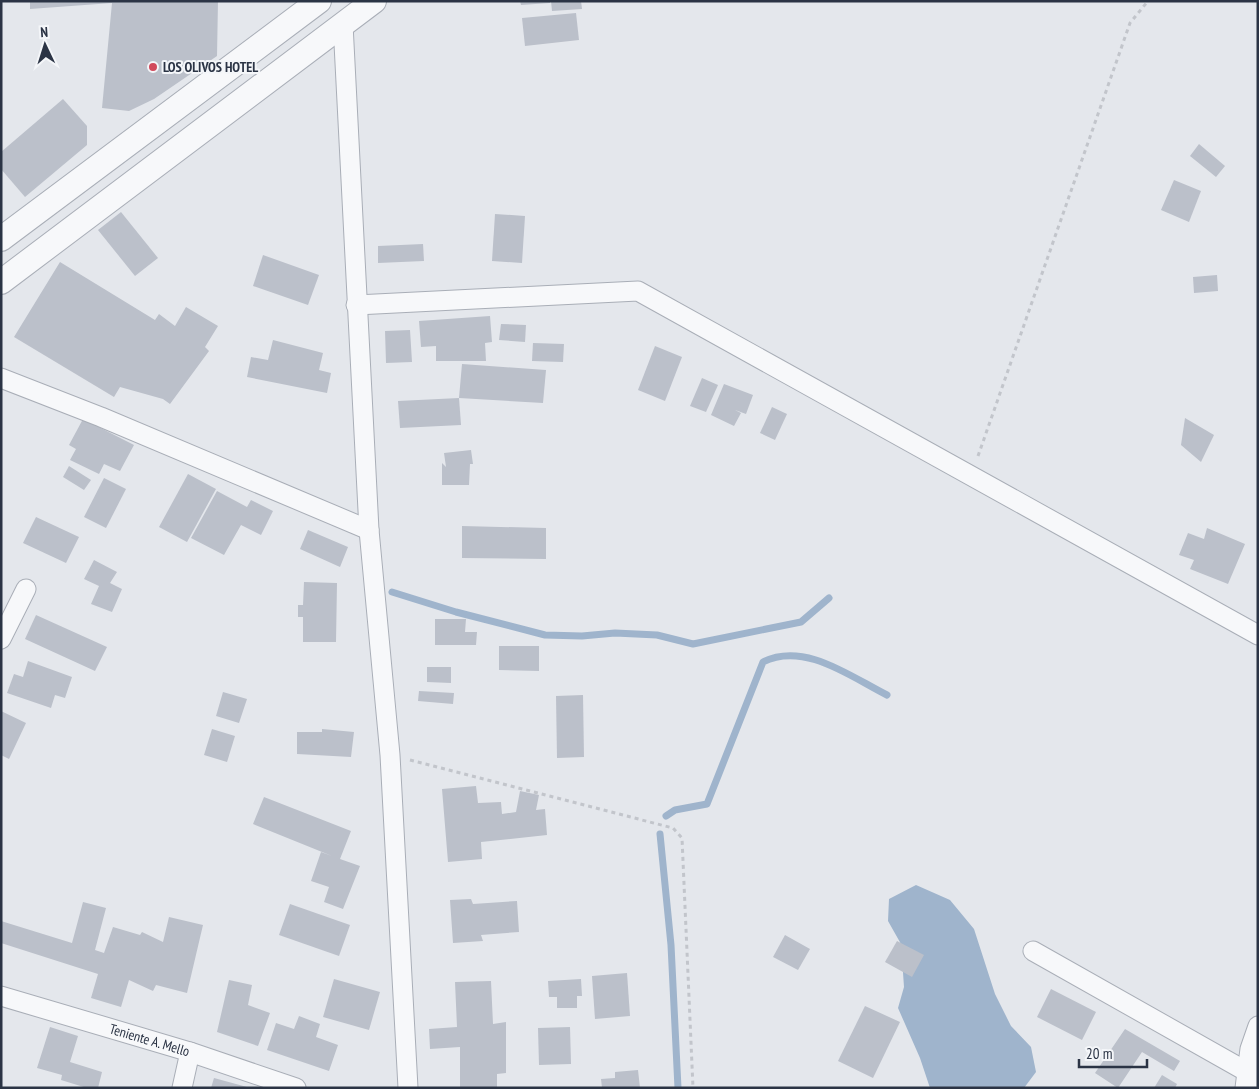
<svg xmlns="http://www.w3.org/2000/svg" width="1259" height="1089" font-family="'PT Sans Narrow',sans-serif">
<rect width="100%" height="100%" fill="#e4e7ec"/>
<polygon fill="#9fb4cc" points="916,885 950,900 974,929 995,994 1011,1026 1031,1047 1036,1072 1024,1088 930,1088 920,1058 898,1008 904,987 901,944 888,921 889,899"/>
<g fill="none" stroke-linecap="round" stroke-linejoin="round">
<g stroke="#9fb4cc" stroke-width="7">
<polyline points="392,592 456,612 545,635 582,636 615,633 657,635 693,644 801,622 829,598"/>
<path d="M666 816 675 810 707 804 763 662C804 641 851 677 887 695"/>
<polyline points="660,834 671,945 678,1088"/>
</g>
</g>
<g fill="#bbc0ca">
<polygon points="30,1 218,1 217,56 154,99 129,111 102,108 112,3 30,9"/>
<polygon points="520,1 550,1 550,3 521,5"/>
<polygon points="551,1 581,1 582,9 552,11"/>
<polygon points="576,13 579,40 525,46 522,18"/>
<polygon points="63,99 87,126 87,145 25,197 1,169 1,152"/>
<polygon points="1199,144 1225,166 1216,177 1190,156"/>
<polygon points="1174,180 1201,191 1189,222 1161,210"/>
<polygon points="121,212 158,258 135,276 98,230"/>
<polygon points="495,214 525,216 522,263 492,261"/>
<polygon points="423,244 424,261 378,263 378,246"/>
<polygon points="263,255 319,275 308,305 253,286"/>
<polygon points="60,262 155,320 159,314 175,326 186,307 218,326 205,347 209,351 170,404 163,399 120,387 114,397 14,337"/>
<polygon points="1217,275 1218,291 1194,293 1193,277"/>
<polygon points="490,316 492,342 485,343 486,361 436,361 436,346 421,347 419,321"/>
<polygon points="501,324 526,325 525,342 499,340"/>
<polygon points="410,330 412,362 386,363 385,331"/>
<polygon points="273,340 323,353 319,370 331,373 327,393 247,377 251,357 268,360"/>
<polygon points="533,343 564,344 563,362 532,361"/>
<polygon points="655,346 682,357 665,401 638,390"/>
<polygon points="462,364 546,370 543,403 459,398"/>
<polygon points="702,378 718,385 706,412 690,406"/>
<polygon points="724,384 753,395 746,414 735,410 741,413 734,426 711,415"/>
<polygon points="459,398 461,425 400,428 398,401"/>
<polygon points="772,407 787,414 775,440 760,433"/>
<polygon points="1185,418 1214,435 1201,462 1181,445"/>
<polygon points="83,419 134,445 120,471 104,464 99,474 70,460 76,449 69,445"/>
<polygon points="471,450 473,464 470,464 469,485 442,485 442,463 446,467 444,453"/>
<polygon points="69,466 91,480 84,490 63,477"/>
<polygon points="188,474 216,489 187,542 159,527"/>
<polygon points="104,478 126,489 106,528 84,517"/>
<polygon points="217,491 247,507 251,500 273,511 261,535 241,525 224,555 191,538"/>
<polygon points="36,517 79,537 66,563 23,543"/>
<polygon points="462,526 546,528 546,559 462,558"/>
<polygon points="1207,528 1245,544 1228,584 1190,569 1194,560 1179,555 1188,533 1204,539"/>
<polygon points="308,530 348,547 340,567 300,549"/>
<polygon points="94,560 117,572 110,583 122,589 112,612 91,604 99,586 84,579"/>
<polygon points="304,582 337,583 336,642 303,642 303,617 298,617 298,605 303,605"/>
<polygon points="36,615 107,647 95,671 25,639"/>
<polygon points="435,619 466,619 465,632 477,632 476,645 435,645"/>
<polygon points="499,646 539,646 539,671 499,670"/>
<polygon points="28,661 72,677 65,698 55,695 51,708 7,693 14,674 23,677"/>
<polygon points="427,667 451,667 451,683 427,682"/>
<polygon points="419,691 454,693 453,704 418,701"/>
<polygon points="223,692 247,699 239,723 216,716"/>
<polygon points="583,695 584,757 557,758 556,696"/>
<polygon points="1,711 26,723 9,759 1,755"/>
<polygon points="212,729 235,736 227,762 204,755"/>
<polygon points="322,729 354,732 351,757 297,754 297,732 322,732"/>
<polygon points="476,786 478,803 501,802 502,814 516,812 520,791 539,795 536,810 545,809 547,835 481,842 482,859 448,862 442,789"/>
<polygon points="264,797 351,831 340,859 360,866 343,909 324,902 329,887 311,881 321,852 332,856 253,824"/>
<polygon points="471,899 473,904 517,901 519,932 481,935 483,941 453,943 450,900"/>
<polygon points="83,902 106,908 95,950 104,953 113,927 140,935 142,932 163,942 169,917 203,925 187,993 156,985 153,991 129,980 121,1007 91,998 98,974 1,943 1,921 72,943"/>
<polygon points="290,904 350,925 339,956 279,935"/>
<polygon points="785,935 810,949 798,970 773,957"/>
<polygon points="897,941 924,955 912,977 885,962"/>
<polygon points="627,973 630,1016 595,1019 592,976"/>
<polygon points="334,979 380,992 369,1030 323,1017"/>
<polygon points="581,979 582,996 577,996 577,1008 557,1008 557,997 549,997 548,981"/>
<polygon points="229,980 252,985 248,1005 270,1013 258,1046 217,1032"/>
<polygon points="491,981 493,1024 506,1022 506,1073 497,1074 497,1088 460,1088 460,1047 430,1049 429,1029 457,1027 455,982"/>
<polygon points="1051,989 1096,1012 1082,1040 1037,1017"/>
<polygon points="865,1006 900,1022 873,1078 838,1061"/>
<polygon points="299,1016 320,1024 316,1037 338,1045 329,1071 267,1050 276,1023 294,1029"/>
<polygon points="50,1027 78,1036 70,1062 102,1072 98,1088 87,1088 61,1080 62,1075 37,1068"/>
<polygon points="570,1027 571,1064 539,1065 538,1028"/>
<polygon points="1125,1029 1180,1061 1174,1071 1142,1052 1118,1088 1095,1073"/>
<polygon points="638,1070 640,1088 602,1088 601,1079 615,1078 615,1072"/>
<polygon points="1162,1075 1177,1084 1175,1088 1154,1088"/>
<polygon points="214,1078 247,1087 247,1088 211,1088"/>
</g>
<g fill="none" stroke-linecap="round" stroke-linejoin="round">
<defs>
<g id="minor">
<polyline points="343,24 369,530 390,755 408,1088"/>
<polyline points="356,305 638,291 1258,635"/>
<polyline points="1,378 101,417 369,530"/>
<polyline points="1,639 26,589"/>
<polyline points="1033,951 1258,1078"/>
<path id="s1" d="M1 996 190 1052 296 1088"/>
<polyline points="182,1088 190,1052"/>
<polyline points="1245,1088 1250,1049 1258,1026"/>
</g>
<g id="tertiary">
<polyline points="1,239 319,1"/>
<polyline points="1,282 374,1"/>
</g>
</defs>
<use href="#minor" stroke="#a9aeb7" stroke-width="21"/>
<use href="#tertiary" stroke="#a9aeb7" stroke-width="26"/>
<g stroke="#c2c5cb" stroke-width="3" stroke-dasharray="4 4" stroke-linecap="butt">
<polyline points="978,456 1130,23 1148,1"/>
<polyline points="410,760 673,828 682,838 693,1088"/>
</g>
<use href="#minor" stroke="#f7f8fa" stroke-width="19"/>
<use href="#tertiary" stroke="#f7f8fa" stroke-width="24"/>
</g>
<circle fill="#d1495b" stroke="#f4f6f9" stroke-width="2" cx="153" cy="67" r="5"/>
<g text-anchor="middle" dominant-baseline="central" stroke-width="4" stroke-linejoin="round" paint-order="stroke">
<g font-size="14" font-weight="bold" fill="#2b3445" stroke="#f4f6f9" text-anchor="start">
<text x="163" y="67">LOS OLIVOS HOTEL</text>
</g>
<g font-size="14" fill="#2b3445" stroke="#f4f6f9">
<text stroke="none"><textPath href="#s1" startOffset="155">Teniente A. Mello</textPath></text>
</g>
</g>
<rect width="1259" height="1089" fill="none" stroke="#2b3445" stroke-width="5"/>
<g transform="translate(45 45) rotate(356)" stroke="#f4f6f9" stroke-width="4" paint-order="stroke">
<path d="M0-4L9 19L0 12L-9 19Z" fill="#2b3445"/>
<text y="-8" font-size="14" font-weight="bold" text-anchor="middle" fill="#2b3445">N</text>
</g>
<path d="M1079 1059v8h68v-8" fill="none" stroke="#2b3445" stroke-width="2.5"/>
<text x="1086" y="1059" font-size="15" fill="#2b3445" stroke="#f4f6f9" stroke-width="4" paint-order="stroke">20 m</text>
</svg>
